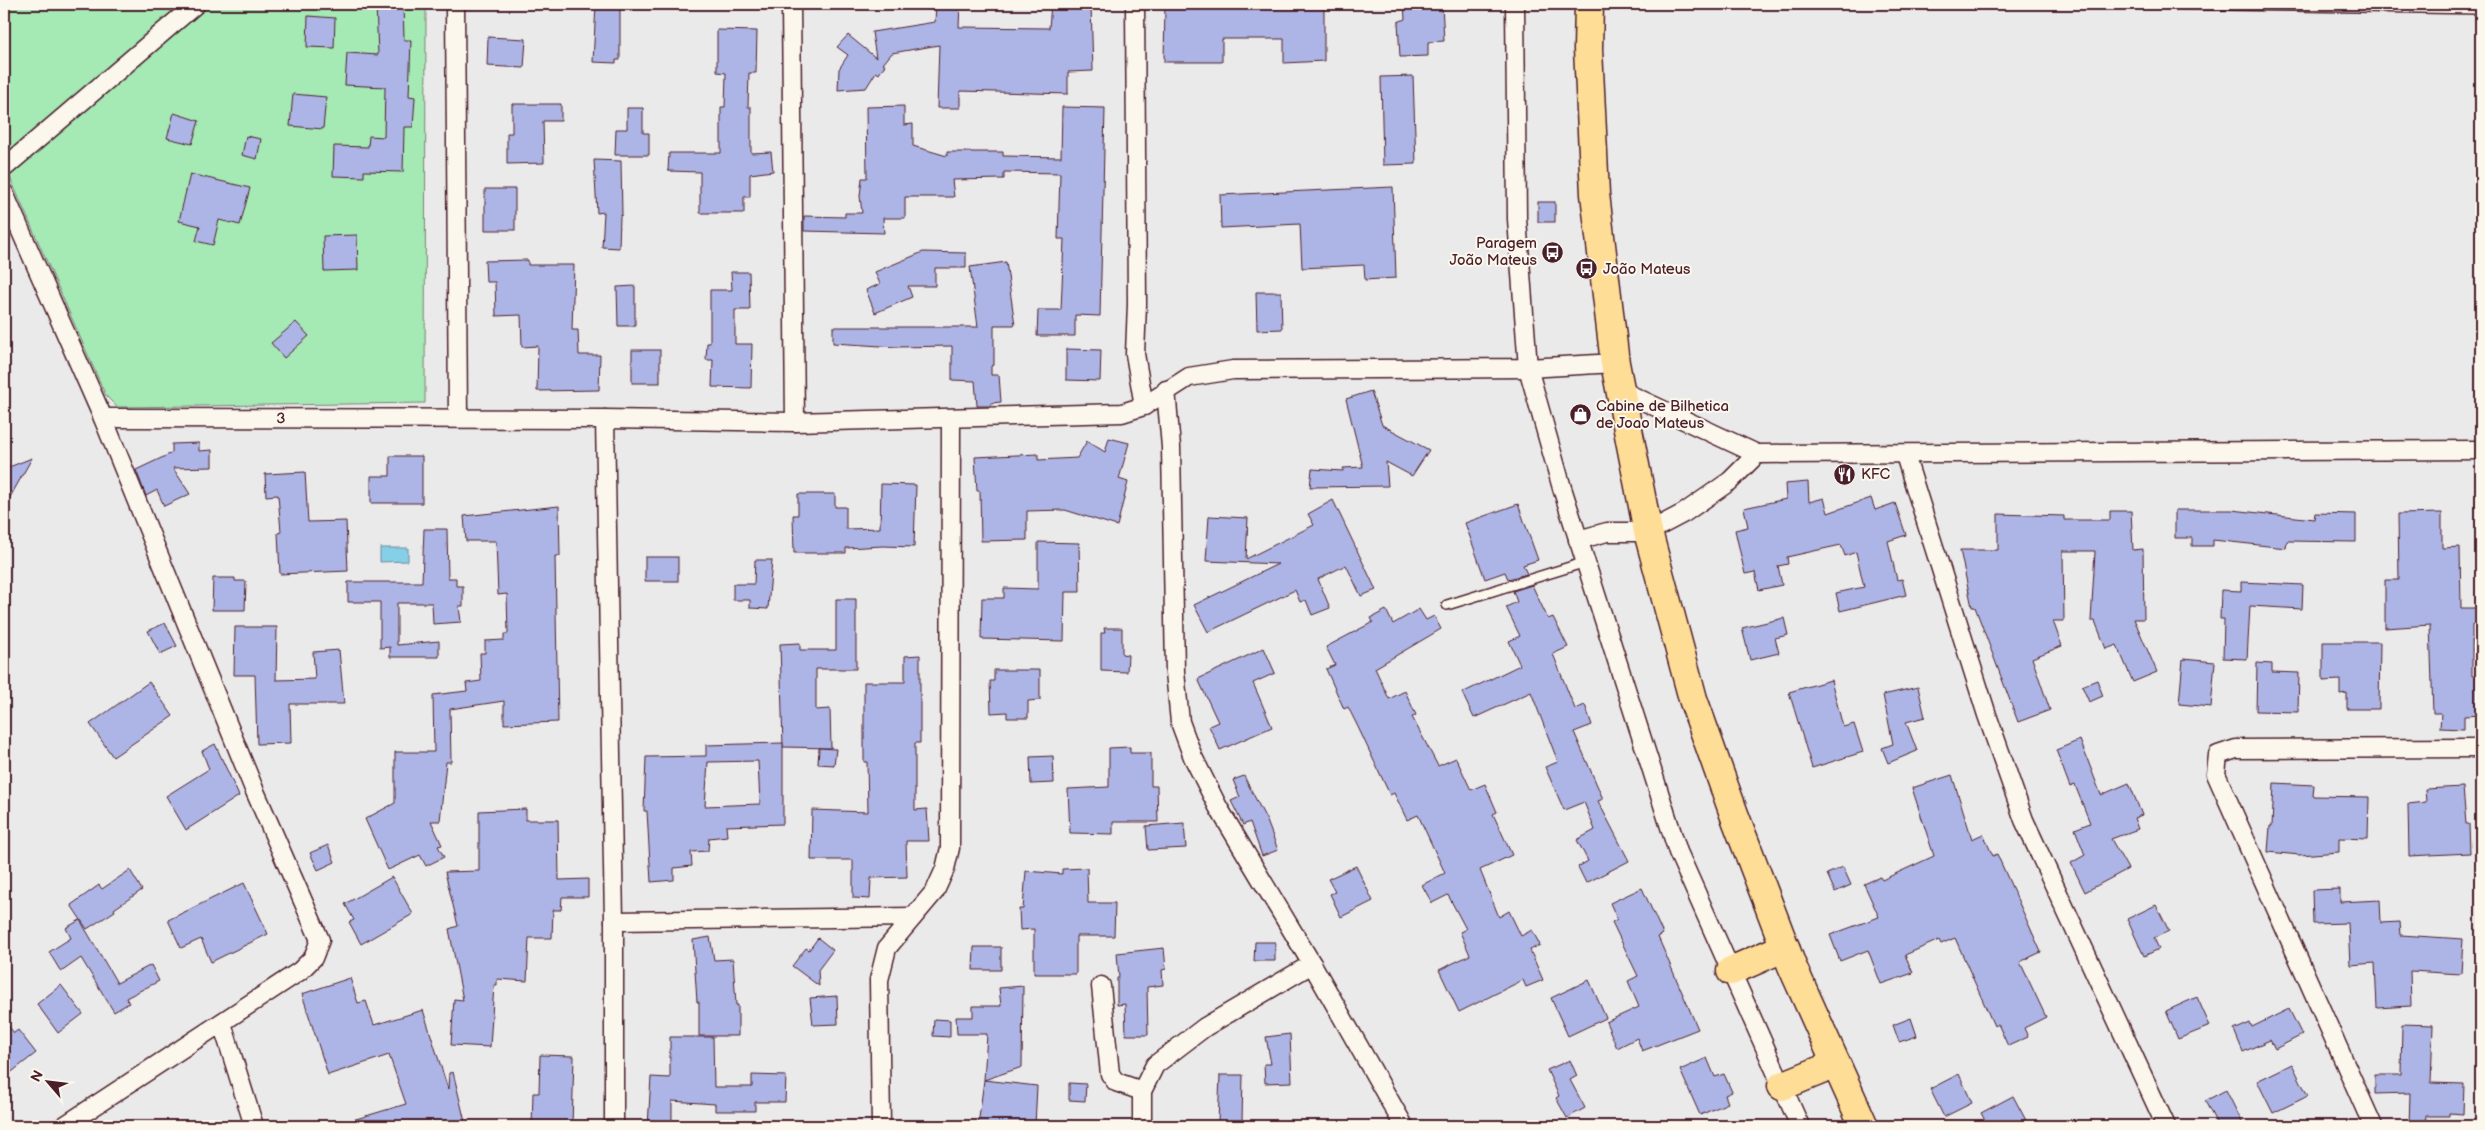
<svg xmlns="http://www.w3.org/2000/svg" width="2485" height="1130" font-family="'Balsamiq Sans',sans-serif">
<rect width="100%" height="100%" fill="#ebeaeb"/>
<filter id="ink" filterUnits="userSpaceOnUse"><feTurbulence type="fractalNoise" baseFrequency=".02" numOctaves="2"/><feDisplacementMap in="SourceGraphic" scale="10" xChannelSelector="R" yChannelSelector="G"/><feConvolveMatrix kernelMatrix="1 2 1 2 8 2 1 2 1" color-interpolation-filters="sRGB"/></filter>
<g filter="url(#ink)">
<polygon fill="#a5e9b5" stroke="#788470" points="4,4 426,4 425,403 117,407 106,396 4,164"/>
<polygon fill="#85d0e6" stroke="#6d899b" points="380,548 408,548 408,561 380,562"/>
<g fill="#adb5e6" stroke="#4a1f2b" fill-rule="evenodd">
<polygon points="376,4 403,4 404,40 411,40 409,96 415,97 413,127 404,127 403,172 364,171 364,177 333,176 334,146 368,147 369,136 384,137 385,87 345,85 347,53 378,55"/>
<polygon points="596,4 620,4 620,60 616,60 616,63 593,62"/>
<polygon points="936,4 960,4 959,27 1049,28 1051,4 1091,4 1093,71 1068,72 1068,94 960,91 960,108 937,108 939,45 892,53 883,64 885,65 879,74 876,72 866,88 838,90 839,69 848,55 837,47 848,35 876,58 872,32 935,22"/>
<polygon points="1165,4 1324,4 1324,61 1284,63 1284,39 1222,39 1222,62 1164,62"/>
<polygon points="1404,4 1442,4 1444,41 1428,42 1428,56 1400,57 1398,22 1405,19"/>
<polygon points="308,16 335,18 334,48 307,47"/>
<polygon points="717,30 757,31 756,73 749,73 748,107 751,107 751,153 771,152 773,171 750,174 750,197 744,197 744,213 700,213 700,172 668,171 669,153 721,153 721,107 725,107 726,73 717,72"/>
<polygon points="488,37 526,39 524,68 487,66"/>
<polygon points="1413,76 1416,164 1383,165 1381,77"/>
<polygon points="293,94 326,97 323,129 290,126"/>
<polygon points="512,104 561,104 561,121 543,121 544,163 507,164 507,133 512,133"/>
<polygon points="904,106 904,125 913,124 913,146 947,156 947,152 1003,152 1003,156 1061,157 1062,107 1105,108 1100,316 1075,315 1075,336 1037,336 1038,310 1061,310 1064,239 1058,239 1060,173 1004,172 1004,179 952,180 954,197 905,197 905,218 883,218 884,233 804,231 804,216 845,217 845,213 862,213 860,196 862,178 867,178 866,107"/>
<polygon points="627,108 643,108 643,133 649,133 649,155 615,155 616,129 627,129"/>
<polygon points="174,113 199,121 192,144 167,138"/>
<polygon points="246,136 261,139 257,159 242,155"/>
<polygon points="594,160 621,161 622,215 620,216 619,248 602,247 604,212 597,213"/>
<polygon points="190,174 250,188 240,225 219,220 213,245 196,241 200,226 179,221"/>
<polygon points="1393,187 1396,278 1365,280 1364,265 1302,268 1300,224 1221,228 1220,195"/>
<rect x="485" y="189" width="30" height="41"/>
<rect x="1538" y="202" width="17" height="20"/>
<polygon points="357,235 358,270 324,271 323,236"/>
<polygon points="923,252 966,253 966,268 935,268 935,286 908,286 912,297 875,313 866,290 880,284 875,272"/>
<polygon points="528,260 528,265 574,265 572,330 578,330 579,355 600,355 599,390 537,391 538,346 522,347 521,315 496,316 495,282 486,282 485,261"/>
<polygon points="1006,262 1015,325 994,325 994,365 991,366 991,375 999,375 1001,402 991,403 991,406 977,406 975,381 952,380 952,346 897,347 833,343 833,327 978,327 970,267"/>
<polygon points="731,272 749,272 750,310 735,310 735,344 752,344 751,388 712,387 713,360 706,360 707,343 710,343 710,290 732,290"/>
<polygon points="635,286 635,326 618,326 617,287"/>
<polygon points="1256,292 1281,292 1282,329 1257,330"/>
<polygon points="296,322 309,336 284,358 271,343"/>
<polygon points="1066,349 1101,350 1100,381 1066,380"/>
<rect x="632" y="350" width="28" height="33"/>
<polygon points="1371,391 1382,425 1429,450 1412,476 1386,462 1388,486 1310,487 1312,469 1343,471 1343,468 1363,467 1346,399"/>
<polygon points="1109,438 1129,443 1119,479 1128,482 1117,526 1065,510 1027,511 1027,540 981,541 980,491 977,491 975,457 1038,454 1038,460 1077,458 1087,441 1105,452"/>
<polygon points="199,443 199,451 212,450 212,467 173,468 190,494 164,506 157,490 146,496 136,470 172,453 172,444"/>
<polygon points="390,456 422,456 422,503 371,503 371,476 390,476"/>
<polygon points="32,458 4,508 4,469"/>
<polygon points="305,472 308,522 346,521 348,571 280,574 278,533 281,532 278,495 266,496 265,474"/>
<polygon points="1808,482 1809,502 1824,498 1828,513 1871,498 1875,510 1895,503 1906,535 1888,541 1897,580 1902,579 1906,595 1840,611 1836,593 1864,587 1856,552 1845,556 1841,545 1787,557 1788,564 1778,566 1782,585 1759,590 1755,572 1745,574 1735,530 1748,527 1744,508 1786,499 1785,484"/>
<polygon points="881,484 916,485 914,547 883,546 846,548 846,553 794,553 793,515 798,515 798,494 835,494 835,507 846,507 846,529 880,528"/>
<polygon points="1333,500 1376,590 1361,596 1346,565 1318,579 1330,608 1312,615 1306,600 1300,602 1295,590 1208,632 1194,605 1278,564 1206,561 1209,516 1248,518 1246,559 1314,525 1308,514"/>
<polygon points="1518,504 1538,560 1523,565 1527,574 1508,579 1505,572 1485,579 1465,523"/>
<polygon points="559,506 560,556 555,556 558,722 504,724 504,701 450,709 451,762 446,762 440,821 431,821 442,845 438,846 444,857 426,866 420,855 388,870 365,819 395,803 395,752 434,752 433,695 467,691 466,683 481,681 480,653 485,653 485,641 504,640 504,634 508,634 507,594 498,595 496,541 466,541 464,516"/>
<polygon points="2175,510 2232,510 2314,519 2315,513 2356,514 2356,542 2287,541 2286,548 2213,540 2213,546 2192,546 2192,538 2175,538"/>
<polygon points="2110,511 2131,511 2133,550 2143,549 2144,619 2134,619 2157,672 2133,682 2117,645 2106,649 2095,621 2091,621 2095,551 2063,551 2064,621 2053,621 2062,646 2032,658 2050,710 2018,722 1975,607 1972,607 1960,550 1998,550 1998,514 2064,516 2064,520 2110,520"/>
<polygon points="2442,513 2442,548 2460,547 2461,608 2481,608 2481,625 2472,625 2472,676 2481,676 2481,715 2464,716 2464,729 2440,728 2441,713 2433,713 2430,625 2385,628 2385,580 2399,580 2398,514"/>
<polygon points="424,529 447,529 448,578 456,578 456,586 463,586 463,606 459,606 461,622 433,624 432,603 397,603 397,645 439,641 439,657 390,657 390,647 380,648 380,602 348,602 348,582 422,582"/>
<polygon points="1038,542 1079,543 1080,592 1065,592 1064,641 981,639 982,598 1004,598 1004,588 1038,589"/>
<rect x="645" y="557" width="33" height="24"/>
<polygon points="755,560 772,560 768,609 750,608 750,600 733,600 733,584 754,584"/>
<polygon points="213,578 235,578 235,581 246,581 245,610 212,610"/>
<polygon points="2241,582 2303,585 2302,609 2250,606 2247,659 2223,658 2224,619 2220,619 2221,590 2241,591"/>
<polygon points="1532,585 1548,619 1553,617 1568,647 1553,654 1575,709 1585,705 1592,725 1574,732 1603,799 1598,801 1629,861 1586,883 1578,867 1588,861 1577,840 1595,830 1584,802 1564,810 1545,767 1558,762 1531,692 1474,718 1462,693 1520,665 1509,641 1520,636 1506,607 1517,602 1513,591"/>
<polygon points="836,599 856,599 856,669 816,669 816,710 830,709 831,748 783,747 780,644 800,643 800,650 836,650"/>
<polygon points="1419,609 1426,620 1434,616 1441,629 1375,668 1389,699 1405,691 1416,715 1412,717 1438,766 1456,758 1471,790 1485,784 1497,812 1493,814 1512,855 1480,870 1499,917 1509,911 1521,936 1532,930 1540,945 1530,950 1543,980 1526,987 1523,980 1459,1012 1439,970 1470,955 1460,932 1466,929 1448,895 1432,903 1422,885 1445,873 1418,815 1407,820 1394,793 1390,795 1358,727 1348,707 1344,709 1326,669 1335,665 1326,647 1373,622 1371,618 1386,610 1393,624"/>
<polygon points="1784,618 1788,635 1775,638 1779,653 1750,660 1742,628"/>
<polygon points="165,623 177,646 160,654 148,631"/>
<polygon points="235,627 277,627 276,680 315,679 313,652 339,650 344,704 290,704 291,743 257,744 255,675 234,675"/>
<polygon points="1104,628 1122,628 1122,654 1128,655 1127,672 1101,671 1101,633 1105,633"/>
<polygon points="2323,642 2380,642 2379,709 2347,709 2347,693 2340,694 2340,680 2323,681"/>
<polygon points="1264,648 1275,673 1253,683 1272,727 1220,750 1209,726 1218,722 1198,679"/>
<polygon points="920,655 920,743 915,743 915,810 927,809 929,841 906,841 907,877 871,878 870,899 853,898 853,860 811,860 812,810 868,812 867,762 864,762 864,682 905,682 905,656"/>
<polygon points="2183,659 2215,662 2211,707 2179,704"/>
<polygon points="2257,663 2272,664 2272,672 2299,673 2298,712 2256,711"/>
<polygon points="994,670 1040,670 1040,700 1028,701 1028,718 1007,718 1007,712 991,713 990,681 994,681"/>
<polygon points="1831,680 1843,727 1854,724 1863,752 1812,768 1789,692"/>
<polygon points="2097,680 2103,696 2089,702 2082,686"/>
<polygon points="149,682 173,716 113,757 90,724"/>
<polygon points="1918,687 1925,717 1906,722 1917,751 1888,763 1882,748 1893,744 1883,695"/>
<polygon points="2080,740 2101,795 2129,783 2142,815 2134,818 2138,829 2111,839 2128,869 2085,892 2071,863 2085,855 2075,829 2090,823 2075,785 2070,787 2056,750"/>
<path d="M783 743V824L726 826 727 836 709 838 708 851 691 852 692 866 674 868V880L651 882 647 811H644L646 757 706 756V745ZM758 761 760 804 705 806 708 762Z"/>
<polygon points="215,744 239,796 186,830 166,796 209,769 202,751"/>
<polygon points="1130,747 1130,753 1151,753 1151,786 1157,786 1158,822 1113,822 1113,834 1070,833 1068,789 1109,787 1109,748"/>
<polygon points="819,748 836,749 834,765 818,764"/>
<polygon points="1053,756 1054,783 1031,784 1030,757"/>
<polygon points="1952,775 1972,839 1983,834 1993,856 1997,854 2041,952 2020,962 2046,1017 2024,1028 2028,1037 2008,1046 1998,1024 1994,1026 1955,938 1941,944 1939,940 1905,955 1913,973 1881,984 1868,950 1840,961 1830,935 1879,917 1864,884 1880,877 1882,880 1934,856 1912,788"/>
<polygon points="1244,776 1267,821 1278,850 1262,856 1250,822 1243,825 1231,801 1240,797 1233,780"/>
<polygon points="2274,783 2314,785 2313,796 2369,797 2368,839 2339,838 2339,852 2300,855 2268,852 2270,826 2272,826"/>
<polygon points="2463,787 2466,824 2469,824 2470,853 2409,856 2408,804 2426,802 2425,789"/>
<polygon points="526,809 526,820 558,820 559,880 588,879 588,897 562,897 561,910 553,910 552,938 529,938 527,981 497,979 497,985 494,985 490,1047 451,1045 454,999 463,1000 449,929 458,926 445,872 479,871 479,811"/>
<polygon points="1184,823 1186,848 1148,850 1146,826"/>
<polygon points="328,845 335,862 318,870 310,853"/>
<polygon points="1356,866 1373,901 1341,917 1330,894 1335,892 1328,879"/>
<polygon points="1843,867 1851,885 1835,892 1827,874"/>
<polygon points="1087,868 1088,903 1115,903 1114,936 1076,936 1076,974 1034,974 1034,929 1020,930 1019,909 1023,909 1026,871 1062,874 1062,869"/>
<polygon points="130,870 142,890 114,909 115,911 87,929 71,905 99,885 102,889"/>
<polygon points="392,877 413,914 361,944 349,922 354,920 345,904"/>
<polygon points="244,883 268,934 211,962 201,939 181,948 168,920"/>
<polygon points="1642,888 1663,934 1658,937 1698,1029 1642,1051 1637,1038 1617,1048 1606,1022 1639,1007 1628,981 1638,976 1612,922 1617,919 1610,903"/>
<polygon points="2340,889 2340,902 2380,900 2381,923 2400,922 2401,935 2463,939 2461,974 2410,971 2411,1006 2377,1008 2375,963 2350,965 2348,923 2313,924 2312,890"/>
<polygon points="2156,905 2169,931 2154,938 2159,949 2144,956 2127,919"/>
<polygon points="80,920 117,983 151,965 159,981 126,998 129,1003 114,1012 81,958 61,972 49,952 71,938 66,928"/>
<polygon points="710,937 714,960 733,959 736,1005 738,1005 738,1036 699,1036 699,1002 697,1002 693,940"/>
<polygon points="818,938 833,950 818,970 819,986 792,966 806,948 809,950"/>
<polygon points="1255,942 1275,942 1275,961 1254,961"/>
<polygon points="974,947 1001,947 1001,970 973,970"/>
<polygon points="1164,948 1166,969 1162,970 1163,985 1147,987 1148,1035 1126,1035 1125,1004 1117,1005 1117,978 1119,978 1117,953"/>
<polygon points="350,978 358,1003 366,1001 374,1025 423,1010 448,1089 449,1073 453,1072 466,1126 346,1126 346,1122 406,1104 389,1055 328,1075 302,994"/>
<polygon points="1589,980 1606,1018 1568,1036 1551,998"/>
<polygon points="61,985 83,1014 58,1033 37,1004"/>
<polygon points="1023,986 1022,1067 984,1080 987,1034 957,1034 956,1017 973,1017 973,1006 1001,1006 999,988"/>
<polygon points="837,996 838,1024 813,1025 810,998"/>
<polygon points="2197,997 2210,1026 2178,1039 2166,1011"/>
<polygon points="2289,1009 2302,1035 2275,1049 2270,1040 2243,1052 2234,1030 2250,1023 2252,1027"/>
<polygon points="1911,1018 1917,1036 1899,1042 1893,1025"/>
<polygon points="934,1019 950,1020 950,1037 933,1036"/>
<polygon points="4,1020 14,1033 18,1030 36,1053 4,1078"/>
<polygon points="2402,1024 2433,1025 2431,1083 2464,1084 2463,1114 2449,1113 2449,1116 2426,1116 2425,1126 2409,1126 2410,1093 2375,1094 2375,1075 2401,1075"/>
<polygon points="1290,1034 1292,1082 1265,1083 1264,1064 1271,1064 1266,1037"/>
<polygon points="670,1037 713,1037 714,1087 752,1087 752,1075 786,1076 785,1102 755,1102 755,1111 715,1111 715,1104 672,1101 672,1126 648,1126 651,1077 670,1078"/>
<polygon points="540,1055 574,1056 572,1126 532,1126 533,1093 539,1093"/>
<polygon points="1707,1058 1715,1077 1724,1074 1732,1092 1725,1095 1728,1103 1700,1115 1680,1070"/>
<polygon points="1570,1060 1577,1076 1570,1080 1585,1108 1567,1118 1556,1098 1559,1096 1547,1070"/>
<polygon points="2292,1064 2308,1096 2273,1113 2257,1081"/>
<polygon points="1959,1074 1972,1103 1944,1117 1930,1089"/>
<polygon points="1220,1075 1243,1075 1242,1122 1218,1122"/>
<polygon points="984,1080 1037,1086 1035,1126 978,1126"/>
<polygon points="1069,1083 1086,1084 1085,1101 1069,1100"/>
<polygon points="2226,1090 2244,1126 2218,1126 2205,1101"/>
<polygon points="2013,1096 2029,1126 1988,1126 1981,1113"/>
</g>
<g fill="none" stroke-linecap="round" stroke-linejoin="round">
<defs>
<g id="service">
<polyline points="2163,4 2481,9"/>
<polyline points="1447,605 1586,562"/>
</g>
<g id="minor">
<polyline points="455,4 458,418"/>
<polyline points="791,4 795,422"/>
<polyline points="1135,4 1137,304 1135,354 1144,406"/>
<polyline points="1515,4 1517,219 1528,368 1562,488 1678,852 1800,1126"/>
<polyline points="4,168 196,4"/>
<polyline points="4,193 103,418 254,789 320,940 313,958 300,971 64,1126"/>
<polyline points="1166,390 1171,447 1175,672 1180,722 1193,757 1218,807 1312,964 1404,1126"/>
<polyline points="1622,391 1757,454 2481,450"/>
<path id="s1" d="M103 418 605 419 795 422 1122 413 1144 406 1189 377 1233 370 1528 368 1615 363"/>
<polyline points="605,419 614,921 614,1126"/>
<polyline points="1905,455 1987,715 2024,820 2166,1126"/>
<polyline points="1578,540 1607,532 1648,532 1684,513 1730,481 1757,454"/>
<polyline points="614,921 913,917"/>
<polyline points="1101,986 1110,1074 1116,1082 1142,1091"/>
<polyline points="222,1023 254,1126"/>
<polyline points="881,1126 879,980 887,948 935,891 945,869 950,848 951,418"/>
<polyline points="1142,1126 1142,1091 1155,1065 1205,1027 1312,964"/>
<polyline points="2373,1126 2216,774 2218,755 2236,749 2481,748"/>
</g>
<g id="primary">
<polyline points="1589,4 1588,49 1595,194 1615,363 1648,532 1693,699 1734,814 1792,966 1864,1126"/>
<polyline points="1731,971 1785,947"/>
<polyline points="1782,1086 1836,1064"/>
</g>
</defs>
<use href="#service" stroke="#4a1f2b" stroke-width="12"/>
<use href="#minor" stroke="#4a1f2b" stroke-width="21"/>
<use href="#primary" stroke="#4a1f2b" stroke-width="31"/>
<use href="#service" stroke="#fbf7ec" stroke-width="9"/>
<use href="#minor" stroke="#fbf7ec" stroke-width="18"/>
<use href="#primary" stroke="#fedd96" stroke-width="28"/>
</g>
</g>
<defs>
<symbol id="bus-disc" viewBox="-11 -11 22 22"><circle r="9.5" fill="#4a1f2b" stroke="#fbf7ec"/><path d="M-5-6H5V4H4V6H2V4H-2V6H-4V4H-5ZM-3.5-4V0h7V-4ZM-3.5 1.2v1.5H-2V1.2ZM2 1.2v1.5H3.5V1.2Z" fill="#fff"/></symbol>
<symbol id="shop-disc" viewBox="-11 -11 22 22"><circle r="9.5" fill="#4a1f2b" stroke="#fbf7ec"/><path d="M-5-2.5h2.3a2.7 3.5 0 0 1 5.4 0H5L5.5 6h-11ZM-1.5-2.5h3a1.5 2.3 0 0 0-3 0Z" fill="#fff"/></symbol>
<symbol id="restaurant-disc" viewBox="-11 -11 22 22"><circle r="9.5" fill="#4a1f2b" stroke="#fbf7ec"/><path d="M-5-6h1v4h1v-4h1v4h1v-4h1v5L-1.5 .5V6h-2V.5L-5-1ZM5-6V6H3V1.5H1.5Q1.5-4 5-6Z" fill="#fff"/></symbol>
</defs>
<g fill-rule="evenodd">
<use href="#bus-disc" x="1540" y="240" width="25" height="25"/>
<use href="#bus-disc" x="1574" y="256" width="25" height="25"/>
<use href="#shop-disc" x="1568" y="402" width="25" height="25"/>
<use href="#restaurant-disc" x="1832" y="462" width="25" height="25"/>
</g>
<g text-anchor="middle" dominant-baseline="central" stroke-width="4" stroke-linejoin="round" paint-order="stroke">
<g font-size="15" fill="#4a1f2b" stroke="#fbf7ec" text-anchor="start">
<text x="1537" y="243" text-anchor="end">Paragem<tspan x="1537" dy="17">João Mateus</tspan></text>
<text x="1603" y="269">João Mateus</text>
<text x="1596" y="406">Cabine de Bilhetica<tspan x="1596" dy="17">de Joao Mateus</tspan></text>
<text x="1861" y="474">KFC</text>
</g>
<g font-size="15" fill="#4a1f2b" stroke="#fbf7ec">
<text stroke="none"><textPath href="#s1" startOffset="178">3</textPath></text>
</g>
</g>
<rect width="2485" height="1130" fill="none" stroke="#fbf7ec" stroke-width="20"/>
<rect x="10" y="10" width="2465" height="1110" fill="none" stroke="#4a1f2b" stroke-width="2" filter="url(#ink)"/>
<g transform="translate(48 1082) rotate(298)" stroke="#fbf7ec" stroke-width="4" paint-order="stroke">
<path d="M0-4L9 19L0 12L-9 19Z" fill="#4a1f2b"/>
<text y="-8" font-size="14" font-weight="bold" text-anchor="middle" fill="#4a1f2b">N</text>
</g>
</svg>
